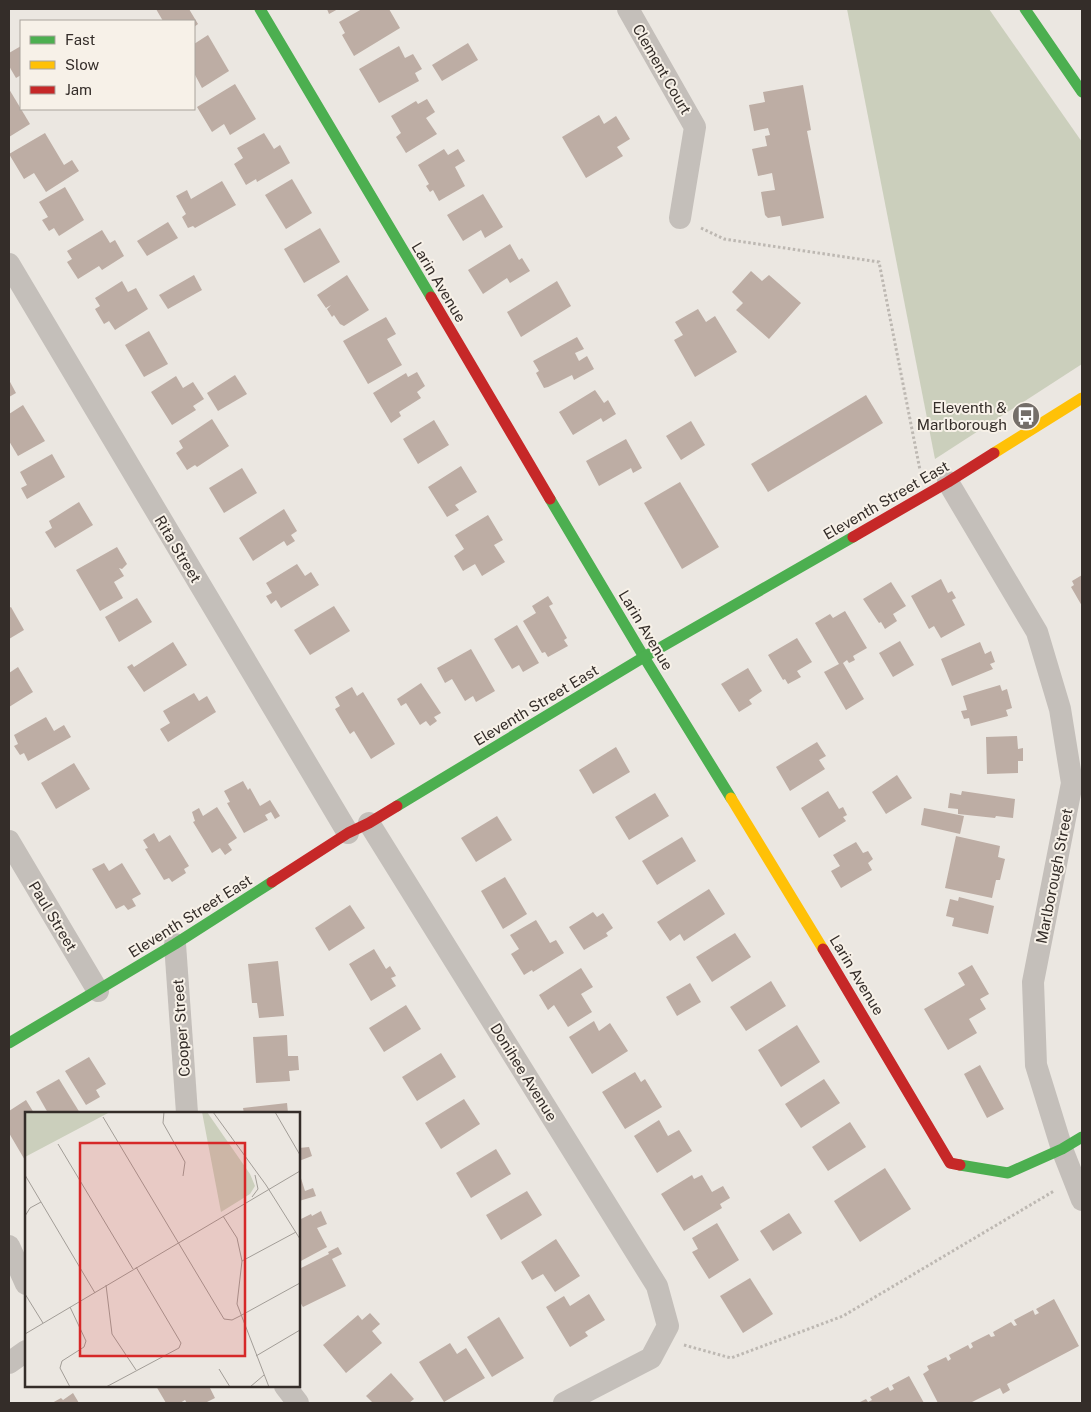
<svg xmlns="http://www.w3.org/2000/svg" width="1091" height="1412" font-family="'Public Sans',sans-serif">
<rect width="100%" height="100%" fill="#ebe7e1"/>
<polygon fill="#cbcfbc" points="847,9 989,9 1082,142 1082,364 935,459"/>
<g fill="#bdada4">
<polygon points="156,9 189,9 198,24 194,27 194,21 163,21"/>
<polygon points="327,9 338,9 329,14"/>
<polygon points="362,9 389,9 400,28 354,56 342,35 345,33 339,22"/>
<polygon points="208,35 229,71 202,88 194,73 194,44"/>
<polygon points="468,43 478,60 442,81 432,65"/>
<polygon points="21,46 21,75 16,78 9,66 9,53"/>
<polygon points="399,46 405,58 413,54 422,69 415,73 419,81 379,103 359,69"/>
<polygon points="235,84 256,119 230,135 224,124 212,132 197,107"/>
<polygon points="803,85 811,130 807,131 824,218 782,226 780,216 768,218 765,215 761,192 775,190 772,173 758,176 752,149 767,146 765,136 770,135 768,128 754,131 749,105 765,102 763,92"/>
<polygon points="9,89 30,124 9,137"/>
<polygon points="427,99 435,112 426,118 437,134 406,153 396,137 401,133 391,116 416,101 418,104"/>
<polygon points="599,115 604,124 616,116 630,139 617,147 623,156 586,178 562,137"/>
<polygon points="45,133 64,165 72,160 79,171 46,192 34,173 24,179 9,154"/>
<polygon points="264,133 274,149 280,145 290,163 257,182 256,179 246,185 234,164 243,158 237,148"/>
<polygon points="444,149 448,155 458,149 465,161 455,167 465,186 439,201 433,190 430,192 426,186 429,184 418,165"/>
<polygon points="292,179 312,213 286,229 265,195"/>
<polygon points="222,181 236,205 195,228 193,226 188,228 182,217 186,214 176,196 187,190 191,199"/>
<polygon points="65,187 84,220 59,236 54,228 49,231 42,220 48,217 39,202"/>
<polygon points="483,194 503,227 485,238 481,230 463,241 447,215"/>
<polygon points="168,222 178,238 147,256 137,241"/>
<polygon points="320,228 340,262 304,283 284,249"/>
<polygon points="102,230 110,243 115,240 124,256 102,270 99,266 78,279 67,262 72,259 67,251"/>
<polygon points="510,244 519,260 522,258 530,271 510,283 507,278 483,294 468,270"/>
<polygon points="751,271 762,281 769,275 801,303 769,339 736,310 743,303 732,292"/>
<polygon points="194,275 202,290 168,309 159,295"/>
<polygon points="347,275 369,310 344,326 340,324 334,315 332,317 327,309 331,305 326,308 317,295"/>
<polygon points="122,281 128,292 136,288 148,309 115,330 109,321 104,324 95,309 100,306 95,298"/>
<polygon points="557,281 571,306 521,337 507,312"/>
<polygon points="698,309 706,322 715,316 737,352 695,377 674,340 683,335 675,322"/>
<polygon points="386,317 396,334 387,339 402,365 368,384 343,341"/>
<polygon points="149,331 168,364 144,377 125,345"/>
<polygon points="577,337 584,349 575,353 579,361 587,356 594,369 574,380 572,375 548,387 544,388 536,373 539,371 533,361"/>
<polygon points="417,372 425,386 417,392 421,398 399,412 401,416 391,423 373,393 406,373 408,377"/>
<polygon points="235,375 247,394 218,411 207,393"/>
<polygon points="176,376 183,388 193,382 204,399 193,406 196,410 172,425 151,392"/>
<polygon points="9,380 16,393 9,397"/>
<polygon points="595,390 604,403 608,400 616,414 603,422 601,418 573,435 559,412"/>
<polygon points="866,395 883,423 768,492 751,464"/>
<polygon points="23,405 45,441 18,456 9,441 9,414"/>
<polygon points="212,419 229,446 197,467 195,465 187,470 176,453 183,448 179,441"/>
<polygon points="434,420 449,445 418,464 403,439"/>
<polygon points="691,421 705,445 681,460 666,436"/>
<polygon points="626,439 642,468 633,473 631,468 599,486 586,461"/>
<polygon points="52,454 65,477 27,499 21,488 27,485 20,472"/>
<polygon points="461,466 477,492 455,505 459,510 447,517 428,487"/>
<polygon points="242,468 257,493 224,513 209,488"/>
<polygon points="680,482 719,547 682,569 644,503"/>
<polygon points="79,502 93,525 55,548 45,532 52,528 49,521"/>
<polygon points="284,509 297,531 291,535 295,541 287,546 284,541 253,561 239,538"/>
<polygon points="488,515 503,540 494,545 505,562 482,576 475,564 463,571 454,556 464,549 455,535"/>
<polygon points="117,547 127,564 122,569 119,568 124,576 114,582 123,598 100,611 76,570"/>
<polygon points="297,564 305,576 311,572 319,585 281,608 276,600 271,604 266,596 272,593 266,583"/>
<polygon points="1082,575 1082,606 1071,587 1074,585 1072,581"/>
<polygon points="941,579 948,593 952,591 956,598 952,600 965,625 941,638 934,626 929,629 911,596"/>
<polygon points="891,582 906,606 893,614 897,621 885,629 881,622 879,623 863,599"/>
<polygon points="548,596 553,604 549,606 567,638 564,640 568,646 548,657 545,652 542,653 523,621 536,613 532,606"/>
<polygon points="137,598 152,622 119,642 105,617"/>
<polygon points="334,606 350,631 310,655 294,630"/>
<polygon points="11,607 24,630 9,639 9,608"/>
<polygon points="845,611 867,648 853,656 855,660 849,663 847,660 843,663 864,699 846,710 824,672 839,664 815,623 830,614 833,618"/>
<polygon points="517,625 539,663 523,672 519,665 512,669 494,639"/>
<polygon points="797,638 812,662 797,671 801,677 788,684 785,679 783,680 768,655"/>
<polygon points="900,641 914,665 893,677 879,653"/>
<polygon points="173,642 187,665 144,692 127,667 132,664 134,667"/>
<polygon points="980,642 985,654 991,651 995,662 990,664 993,669 952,686 941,659"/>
<polygon points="471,649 495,691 476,702 473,696 465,701 452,679 445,683 437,668"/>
<polygon points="18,667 33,692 9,707 9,673"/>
<polygon points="748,668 762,691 749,700 752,704 739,712 721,684"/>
<polygon points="421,683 441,713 434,717 437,721 430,726 426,721 420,725 406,703 401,706 397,699"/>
<polygon points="1000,685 1002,691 1007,689 1012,708 1006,710 1008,716 971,726 969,718 964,719 961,711 967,710 963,696"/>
<polygon points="352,687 357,696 363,692 395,744 371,759 354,731 350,734 335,709 340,706 335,697"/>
<polygon points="194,693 199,701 207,696 216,712 168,742 160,729 170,723 163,711"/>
<polygon points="46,717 54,731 64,725 71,737 28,761 24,753 20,755 14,746 18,744 14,735"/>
<polygon points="1017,736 1018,749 1023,748 1023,761 1018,761 1018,773 987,774 986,737"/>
<polygon points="817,742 826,756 819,760 825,769 790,791 776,767"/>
<polygon points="616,747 630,772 593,794 579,770"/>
<polygon points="74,763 90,789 56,809 41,783"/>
<polygon points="897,775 912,798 886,814 872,792"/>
<polygon points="243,781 248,790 250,788 260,806 270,800 280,816 275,819 271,812 265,815 268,820 244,833 227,803 230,802 224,791"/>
<polygon points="828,791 839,809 843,807 847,815 843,817 846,821 819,838 801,808"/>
<polygon points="962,791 1015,799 1013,818 996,816 995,818 958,814 958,809 948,808 950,793 961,795"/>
<polygon points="655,793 669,816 629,840 615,817"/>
<polygon points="217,807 237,838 228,844 232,850 225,855 220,848 212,853 193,822 195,821 192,812 199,808 203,816"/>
<polygon points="924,808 964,816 960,834 921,825"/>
<polygon points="497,816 512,840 476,862 461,838"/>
<polygon points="154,833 159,842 170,835 189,866 184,869 186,873 172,882 169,878 164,880 145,849 148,848 143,840"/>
<polygon points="956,836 1000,846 998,857 1005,859 1000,880 996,880 992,898 945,888"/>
<polygon points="682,837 696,861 657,885 642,861"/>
<polygon points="856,842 863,853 868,851 873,859 868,863 872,870 841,888 831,871 840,866 833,855"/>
<polygon points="104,863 109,871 122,863 141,894 132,899 136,906 128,910 124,905 116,909 92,869"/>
<polygon points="505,877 527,914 503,929 481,891"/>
<polygon points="709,889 725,914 684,941 680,934 670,941 657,922"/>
<polygon points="959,897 994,906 988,934 952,926 954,918 946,916 950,899 958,901"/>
<polygon points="350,905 365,928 329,951 315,928"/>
<polygon points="593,912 597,917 603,913 613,928 606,933 608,936 584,950 569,927"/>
<polygon points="536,920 550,943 556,940 564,953 533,972 532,970 524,975 511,954 519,949 510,935"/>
<polygon points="735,933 751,957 712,982 696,957"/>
<polygon points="374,949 386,969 390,966 396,976 391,978 396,986 371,1001 349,964"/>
<polygon points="278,961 284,1016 259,1018 257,1003 252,1003 248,964"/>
<polygon points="972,965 989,994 980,999 986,1009 969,1019 977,1033 948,1050 924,1009 965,985 958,973"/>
<polygon points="581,968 593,987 581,994 592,1012 568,1027 554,1005 548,1010 539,995"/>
<polygon points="771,981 786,1006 746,1031 730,1007"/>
<polygon points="690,983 701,1002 677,1016 666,997"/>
<polygon points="406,1005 421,1029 384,1052 369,1028"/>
<polygon points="594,1021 599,1031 610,1023 628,1051 592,1074 569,1037"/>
<polygon points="797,1025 820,1062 781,1087 758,1050"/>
<polygon points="287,1035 288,1056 298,1056 299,1070 289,1071 290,1081 256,1083 253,1037"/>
<polygon points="441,1053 456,1077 417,1101 402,1077"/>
<polygon points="89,1057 106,1084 96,1090 100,1097 86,1105 65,1071"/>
<polygon points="980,1065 1004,1109 987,1118 964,1074"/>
<polygon points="635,1072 641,1082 645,1079 662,1107 625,1129 602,1092"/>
<polygon points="59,1079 80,1113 48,1113 36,1092"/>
<polygon points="824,1079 840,1103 801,1128 785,1104"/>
<polygon points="464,1099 480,1124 441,1149 425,1123"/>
<polygon points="26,1100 34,1113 26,1113 26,1162 9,1133 9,1111"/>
<polygon points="287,1103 288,1113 244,1113 243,1108"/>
<polygon points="659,1120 668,1136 679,1130 692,1151 657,1173 634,1136"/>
<polygon points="850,1122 866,1147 828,1171 812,1147"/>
<polygon points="309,1147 312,1156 299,1161 299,1148"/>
<polygon points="496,1149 511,1174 471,1198 456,1173"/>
<polygon points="885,1168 911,1209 860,1242 834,1201"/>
<polygon points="299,1172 305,1191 313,1188 316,1196 299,1201"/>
<polygon points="692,1175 694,1179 702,1175 712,1192 723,1186 730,1198 720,1204 722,1208 684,1231 661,1194"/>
<polygon points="527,1191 542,1215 501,1240 486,1215"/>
<polygon points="321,1211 327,1224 317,1228 327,1247 299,1262 299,1220 311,1214 312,1216"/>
<polygon points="789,1213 802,1233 773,1251 760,1231"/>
<polygon points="717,1223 739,1260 709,1279 692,1252 698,1249 692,1238"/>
<polygon points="556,1239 580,1276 555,1292 543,1274 532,1280 521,1262"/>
<polygon points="338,1247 342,1254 332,1259 346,1286 303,1307 300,1302 299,1303 299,1269 329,1254 328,1252"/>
<polygon points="750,1278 773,1314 743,1333 720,1296"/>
<polygon points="589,1294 605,1320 585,1332 588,1336 570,1347 546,1307 564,1296 570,1306"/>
<polygon points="1054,1299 1079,1346 1007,1384 1010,1390 1003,1394 1000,1388 970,1403 938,1403 923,1374 929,1370 927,1366 946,1357 948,1361 951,1359 949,1355 968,1345 970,1349 973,1347 971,1343 989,1334 991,1337 995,1336 993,1332 1011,1322 1014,1326 1017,1325 1014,1320 1033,1310 1035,1315 1039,1313 1036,1309"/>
<polygon points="370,1313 380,1324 372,1331 382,1343 346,1373 323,1345 358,1315 362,1320"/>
<polygon points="499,1317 524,1358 492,1377 467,1337"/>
<polygon points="450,1343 457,1354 466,1348 485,1378 444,1402 419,1362"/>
<polygon points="391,1373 414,1399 409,1403 373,1403 366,1396"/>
<polygon points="909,1376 924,1403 858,1403 866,1399 868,1402 872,1400 870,1397 888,1387 890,1391 894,1389 892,1385"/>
<polygon points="156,1386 209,1386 215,1398 205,1403 187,1403 185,1400 180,1403 166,1403"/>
<polygon points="73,1393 79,1403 52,1403 61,1398 63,1400"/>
</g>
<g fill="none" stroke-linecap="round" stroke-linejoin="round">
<g stroke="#bdb8b2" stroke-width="3" stroke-dasharray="2.5 2.5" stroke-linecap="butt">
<polyline points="701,228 724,239 879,262 920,470"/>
<polyline points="684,1345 731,1358 843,1316 1054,1191"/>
</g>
<g stroke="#c4bfba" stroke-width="22">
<polyline points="628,9 695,127 680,218"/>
<polyline points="9,264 348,833"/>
<polyline points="948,482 1037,632 1060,709 1072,783 1033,982 1036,1065 1062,1149 1082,1200"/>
<polyline points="369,823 657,1286 668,1326 651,1358 564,1403"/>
<polyline points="9,841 98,991"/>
<polyline points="175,944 187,1113"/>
<polyline points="9,1246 26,1284"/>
<polyline points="9,1363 26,1351"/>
<polyline points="285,1386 298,1403"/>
</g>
<g stroke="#4caf50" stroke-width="11">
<polyline points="260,9 431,297"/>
<polyline points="1025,9 1082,92"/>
<polyline points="550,499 644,657 731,798"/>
<polyline points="397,806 644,657 853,537"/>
<polyline points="9,1043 175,944 272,882"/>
<polyline points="960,1165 1008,1173 1062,1149 1082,1137"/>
</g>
<g stroke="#ffc107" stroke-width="11">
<polyline points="994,453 1082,398"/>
<polyline points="731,798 823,949"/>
</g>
<g stroke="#c62828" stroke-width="11">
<polyline points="431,297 550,499"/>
<polyline points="853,537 948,482 994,453"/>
<polyline points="272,882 348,833 369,823 397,806"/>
<polyline points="823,949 950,1163 960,1165"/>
</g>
</g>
<defs>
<symbol id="bus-disc" viewBox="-11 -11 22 22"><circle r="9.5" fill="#746e69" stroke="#f7f1e8"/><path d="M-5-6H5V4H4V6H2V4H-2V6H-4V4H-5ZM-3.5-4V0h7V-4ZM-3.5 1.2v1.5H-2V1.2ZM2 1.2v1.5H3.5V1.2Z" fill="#fff"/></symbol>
</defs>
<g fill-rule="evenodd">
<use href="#bus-disc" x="1010" y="400" width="32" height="32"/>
</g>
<g text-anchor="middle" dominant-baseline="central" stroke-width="4" stroke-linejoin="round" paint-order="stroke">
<g font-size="15" fill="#342d29" stroke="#f7f1e8">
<text transform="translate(662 69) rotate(60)">Clement Court</text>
<text transform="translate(439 282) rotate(59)">Larin Avenue</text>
<text transform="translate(886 500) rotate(-30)">Eleventh Street East</text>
<text transform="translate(178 549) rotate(59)">Rita Street</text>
<text transform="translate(646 630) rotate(59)">Larin Avenue</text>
<text transform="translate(536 705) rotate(-31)">Eleventh Street East</text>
<text transform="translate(1054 876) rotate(-79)">Marlborough Street</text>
<text transform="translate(53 916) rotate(59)">Paul Street</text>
<text transform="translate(190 916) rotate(-32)">Eleventh Street East</text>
<text transform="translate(857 975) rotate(59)">Larin Avenue</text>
<text transform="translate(181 1028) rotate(-94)">Cooper Street</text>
<text transform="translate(524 1072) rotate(58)">Donihee Avenue</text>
</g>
<g font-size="15" fill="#342d29" stroke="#f7f1e8" text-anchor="end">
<text x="1007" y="407">Eleventh &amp;<tspan x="1007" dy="17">Marlborough</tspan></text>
</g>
</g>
<g transform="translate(25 1112)">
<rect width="275" height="275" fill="#ebe7e1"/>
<path d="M0 0H85L0 45ZM177 0H182L225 62 230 74 225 82 196 100Z" fill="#cbcfbc"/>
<path fill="none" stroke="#a29d97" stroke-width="1" d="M139 0 138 11 160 50 158 64M188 0 241 73 275 127M250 0 275 43M78 5 199 207 207 208 215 204 275 171M33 32 108 157M0 63 70 181M227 85 233 77 230 63M0 104 5 96 16 90M198 104 212 126 217 149 212 192 244 275M217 149 271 120M81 173 87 222 111 258M0 182 18 211M0 222 275 59M231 244 275 218M194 257 205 275M45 275 35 256 37 249 59 235 61 229 45 195M81 275 154 236 156 231 111 155M225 275 239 263"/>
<path fill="#d62828" fill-opacity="0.15" stroke="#d62828" stroke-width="2.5" d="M55 31H220V244H55Z"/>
<rect width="275" height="275" fill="none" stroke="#342d29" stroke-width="2.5"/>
</g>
<rect width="1091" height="1412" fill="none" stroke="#342d29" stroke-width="20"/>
<rect x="20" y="20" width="175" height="90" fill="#f7f1e8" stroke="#a9a39c"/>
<rect x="30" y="36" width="25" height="8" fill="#4caf50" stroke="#a9a39c"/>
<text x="65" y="45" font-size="15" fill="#342d29">Fast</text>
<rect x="30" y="61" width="25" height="8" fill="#ffc107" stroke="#a9a39c"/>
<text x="65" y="70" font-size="15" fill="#342d29">Slow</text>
<rect x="30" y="86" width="25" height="8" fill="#c62828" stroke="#a9a39c"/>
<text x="65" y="95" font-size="15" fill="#342d29">Jam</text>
</svg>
